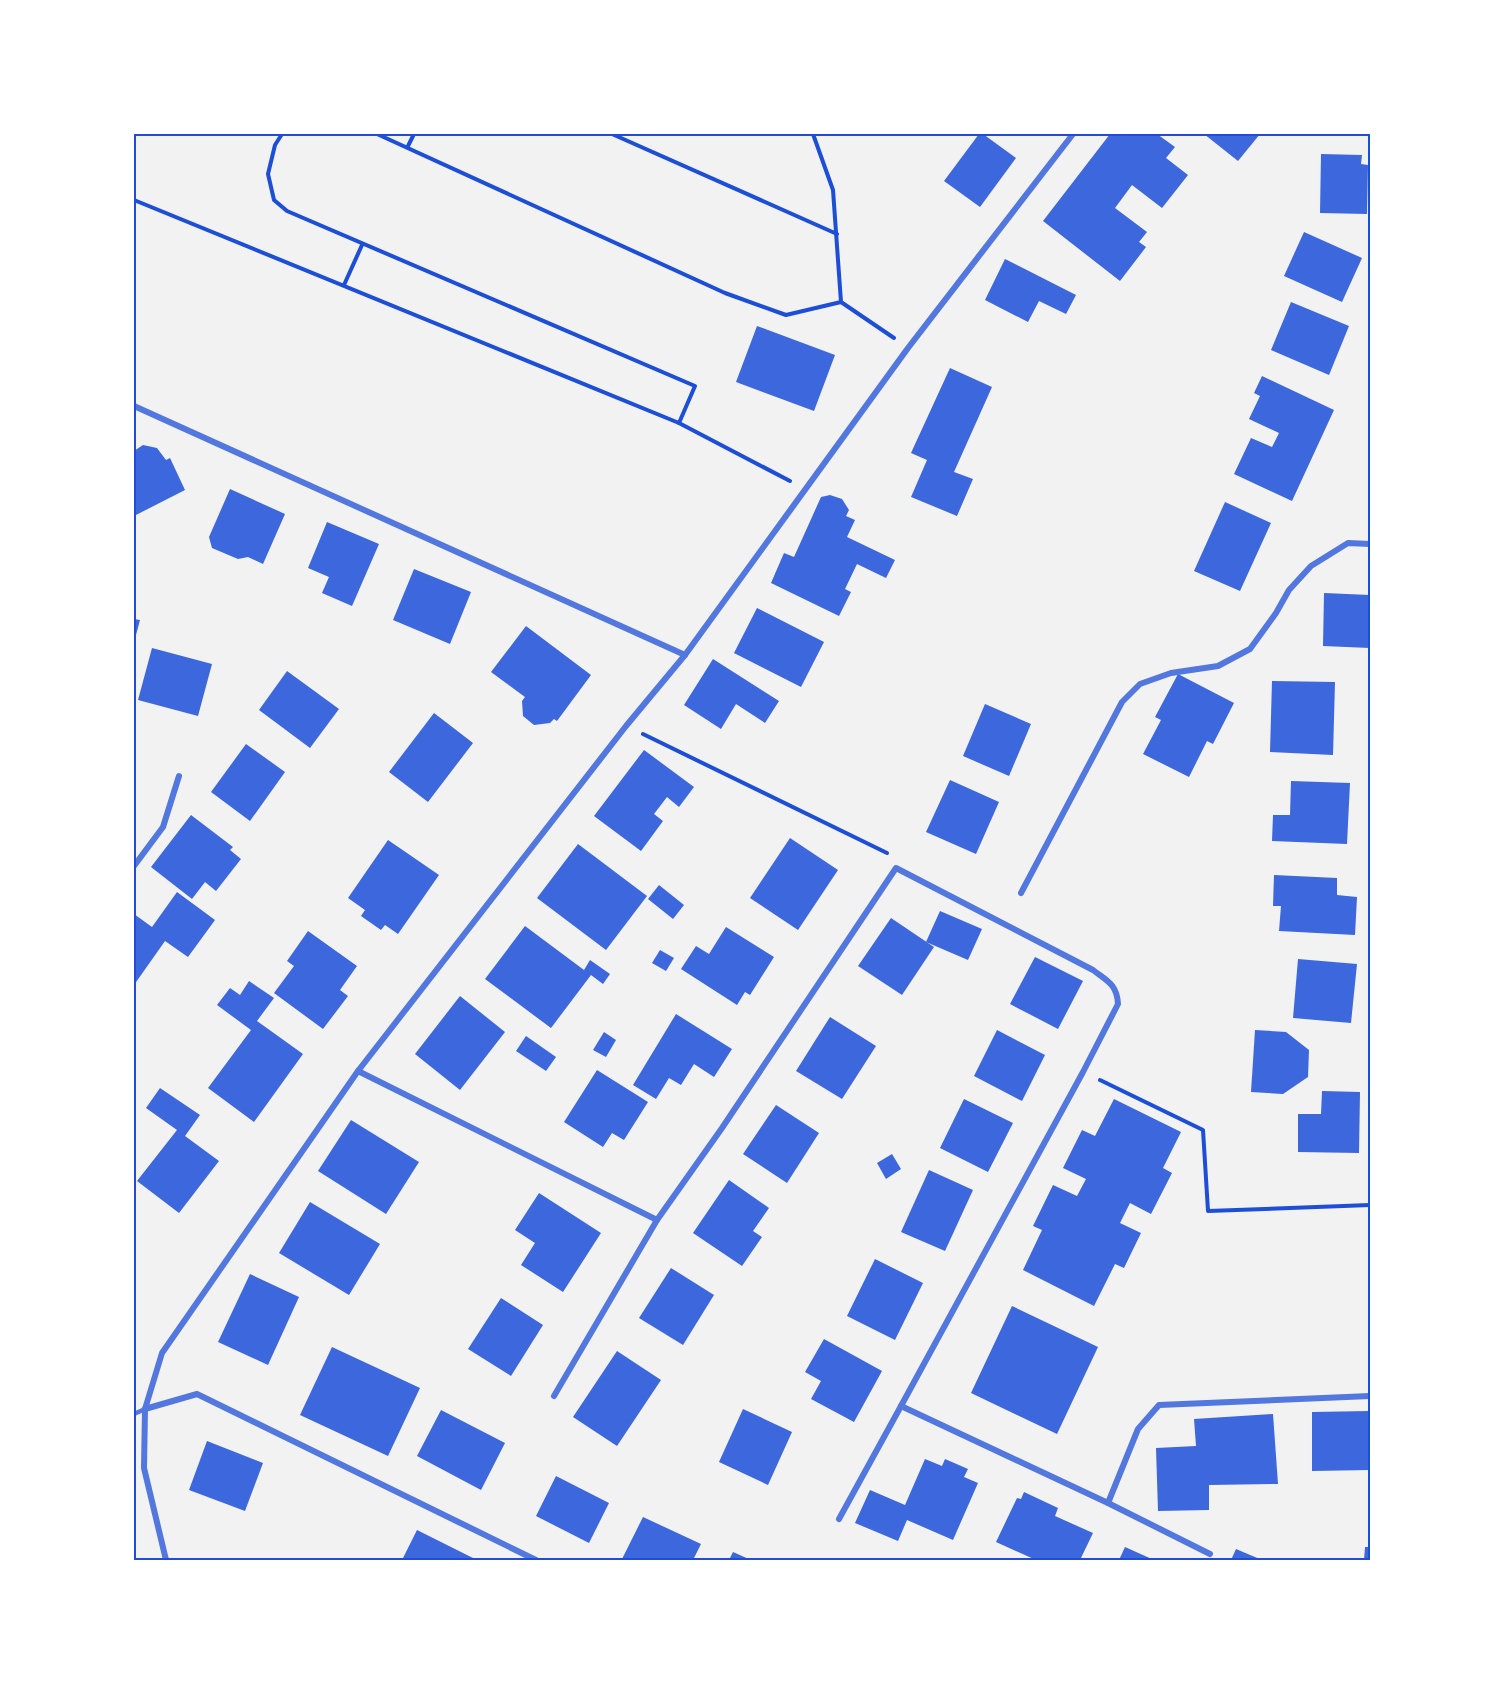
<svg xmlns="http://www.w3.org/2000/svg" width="1504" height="1694" font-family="Signika,sans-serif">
<rect width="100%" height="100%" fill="#f2f2f2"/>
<g fill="#3d67dc">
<polygon points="979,134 983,134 1016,158 980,207 944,181"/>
<polygon points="1110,134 1157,134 1175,147 1166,158 1188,175 1162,208 1132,185 1115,208 1147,232 1139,242 1146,247 1120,281 1043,221"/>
<polygon points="1204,134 1260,134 1238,161"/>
<polygon points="1321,154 1362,155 1361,164 1368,165 1367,214 1320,213"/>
<polygon points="1304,232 1362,258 1342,302 1284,276"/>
<polygon points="1005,259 1076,295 1066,314 1039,301 1028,322 985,300"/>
<polygon points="1291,302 1349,326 1329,375 1271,350"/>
<polygon points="757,326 835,355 814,411 736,382"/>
<polygon points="950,368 992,387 954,472 973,479 957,516 911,497 927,460 911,453"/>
<polygon points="1262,376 1334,410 1292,501 1234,474 1251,438 1272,447 1279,433 1249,419 1260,396 1254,393"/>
<polygon points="143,445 157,448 166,460 170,458 185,490 134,516 134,451"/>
<polygon points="230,489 285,514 263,564 248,557 238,559 212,548 209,537"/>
<polygon points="830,495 842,499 849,510 846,516 855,520 847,537 895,560 886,578 857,564 845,589 851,592 839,616 771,583 784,553 794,557 821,497"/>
<polygon points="1225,502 1271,523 1240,591 1194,571"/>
<polygon points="327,522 379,544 352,606 322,593 329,577 308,568"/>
<polygon points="414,569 471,592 450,644 393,620"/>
<polygon points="1324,593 1370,595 1370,648 1323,646"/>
<polygon points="757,608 824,642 801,687 734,653"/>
<polygon points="134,619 140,620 136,635 134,634"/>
<polygon points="526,626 591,675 557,721 554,719 550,723 534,725 523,716 522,701 525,697 491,672"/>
<polygon points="152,648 212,664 198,716 138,700"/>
<polygon points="713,659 779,701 765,723 736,704 721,729 684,705"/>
<polygon points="287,671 339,709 310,748 259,710"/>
<polygon points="1178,674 1234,703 1213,744 1207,741 1189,777 1143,754 1161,720 1155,717"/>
<polygon points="1272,681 1335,682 1333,755 1270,752"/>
<polygon points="985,704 1031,724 1009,776 963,756"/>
<polygon points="434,713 473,743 428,802 389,772"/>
<polygon points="246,744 285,772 250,821 211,792"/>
<polygon points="644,750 694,787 679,807 667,797 654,814 663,821 641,851 594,816"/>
<polygon points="950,780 999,802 976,854 926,832"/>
<polygon points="1291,781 1350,783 1347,844 1272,841 1273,815 1290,815"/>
<polygon points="191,815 233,847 230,850 241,859 216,891 205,882 192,899 151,867"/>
<polygon points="790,838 838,870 798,930 750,898"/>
<polygon points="388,840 439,875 398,934 385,925 381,930 361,916 365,910 348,898"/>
<polygon points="578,844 647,896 606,950 537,898"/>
<polygon points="1274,875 1337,878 1337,895 1357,897 1355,935 1279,931 1281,906 1273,906"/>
<polygon points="659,885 684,905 673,919 648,899"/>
<polygon points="177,892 215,920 188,957 165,941 134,985 134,914 152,927"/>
<polygon points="940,911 982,929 968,960 926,942"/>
<polygon points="891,918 934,947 902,995 858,966"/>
<polygon points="525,926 584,970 590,960 610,974 603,984 591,975 551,1028 485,979"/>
<polygon points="726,927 774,957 750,995 745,992 737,1005 681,969 696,946 709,954"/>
<polygon points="308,931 357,966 340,990 348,996 323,1029 274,993 294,966 287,961"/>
<polygon points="660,950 674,958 666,971 652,963"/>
<polygon points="1035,957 1083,981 1058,1029 1010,1004"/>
<polygon points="1298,959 1357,964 1351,1023 1293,1018"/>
<polygon points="249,981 274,998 257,1021 303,1054 254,1122 208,1088 251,1030 217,1005 230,988 240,995"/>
<polygon points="460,996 505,1032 460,1090 415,1054"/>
<polygon points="676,1014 732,1049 714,1077 694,1064 681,1085 669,1078 656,1099 633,1085"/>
<polygon points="830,1017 876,1046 842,1099 796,1071"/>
<polygon points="997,1030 1045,1055 1022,1101 974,1076"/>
<polygon points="1255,1030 1286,1032 1309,1050 1308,1077 1283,1094 1251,1092"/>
<polygon points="604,1032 616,1040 606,1057 593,1050"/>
<polygon points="526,1036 556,1057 546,1071 516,1051"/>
<polygon points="597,1070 648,1102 624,1140 612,1133 603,1147 564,1122"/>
<polygon points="160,1088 200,1115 185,1136 219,1161 179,1213 137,1181 177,1130 146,1108"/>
<polygon points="1322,1091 1360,1092 1359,1153 1298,1152 1298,1114 1321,1114"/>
<polygon points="964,1099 1013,1123 988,1172 940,1148"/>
<polygon points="1114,1099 1181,1132 1163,1168 1172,1173 1151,1214 1130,1203 1120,1223 1141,1233 1124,1268 1115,1264 1094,1306 1023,1270 1042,1230 1033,1226 1053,1185 1077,1196 1086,1179 1063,1168 1082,1130 1095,1136"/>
<polygon points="776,1105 819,1133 787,1183 743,1154"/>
<polygon points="351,1120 419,1162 386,1214 318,1171"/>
<polygon points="892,1154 901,1169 886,1179 877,1163"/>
<polygon points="929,1170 973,1190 945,1251 901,1232"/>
<polygon points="729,1180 769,1208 753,1231 762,1237 742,1266 693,1233"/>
<polygon points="539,1193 601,1233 563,1292 521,1265 535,1243 515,1230"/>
<polygon points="310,1202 380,1244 349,1295 279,1253"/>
<polygon points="875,1259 923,1283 895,1340 847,1316"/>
<polygon points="671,1268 714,1295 683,1345 639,1318"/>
<polygon points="250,1274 299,1297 268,1365 218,1342"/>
<polygon points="501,1298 543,1325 511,1376 468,1349"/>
<polygon points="1012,1306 1098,1347 1057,1434 971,1393"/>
<polygon points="824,1339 882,1371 854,1422 811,1399 821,1381 805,1372"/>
<polygon points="332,1347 420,1388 388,1456 300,1415"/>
<polygon points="617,1351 661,1380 617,1446 573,1417"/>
<polygon points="743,1409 792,1432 768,1485 719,1462"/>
<polygon points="441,1410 505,1443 481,1490 417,1456"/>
<polygon points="1370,1411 1370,1470 1312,1471 1312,1412"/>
<polygon points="1273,1414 1278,1484 1209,1485 1209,1510 1158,1511 1156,1448 1196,1446 1194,1419"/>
<polygon points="207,1441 263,1463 245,1511 189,1490"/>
<polygon points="925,1459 942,1466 945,1459 968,1469 964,1477 978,1483 953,1540 907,1520 898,1541 855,1523 870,1490 905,1505"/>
<polygon points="556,1476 609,1503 589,1543 536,1516"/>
<polygon points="1024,1492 1058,1508 1055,1516 1093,1533 1080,1560 1036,1560 996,1542 1017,1498 1021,1499"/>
<polygon points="643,1517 701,1544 693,1560 622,1559"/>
<polygon points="417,1530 475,1559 474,1560 402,1560"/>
<polygon points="1125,1547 1154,1560 1119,1560"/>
<polygon points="1365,1547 1370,1547 1370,1560 1364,1560"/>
<polygon points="1236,1549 1262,1560 1231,1560"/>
<polygon points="733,1552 751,1560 729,1560"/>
</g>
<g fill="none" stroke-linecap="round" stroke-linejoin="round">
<g stroke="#1d4ed8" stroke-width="4">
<polyline points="282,134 275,145 268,174 274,200 287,211 695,386 679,423 790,481"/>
<polyline points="377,134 725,293 786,315 841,302"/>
<polyline points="612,134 837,234"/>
<polyline points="813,134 833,190 841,302 894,338"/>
<polyline points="408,146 414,134"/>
<polyline points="134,200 679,423"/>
<polyline points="344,285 362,245"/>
<polyline points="643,734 887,853"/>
<polyline points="1100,1080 1203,1130 1208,1211 1370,1205"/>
</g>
<polyline stroke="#5277de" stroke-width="4.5" points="134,1414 145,1409"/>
<g stroke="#5277de" stroke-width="6">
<polyline points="134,406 685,655"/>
<polyline points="134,866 163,827 179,776"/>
<polyline points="1021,893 1122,702 1140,684 1171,673 1218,666 1250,649 1276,613 1289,590 1311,566 1348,543 1370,544"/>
<path d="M358 1071 657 1220 722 1128 896 868 1093 970C1107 981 1117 984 1118 1004L1083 1072 901 1406 1108 1503 1138 1429 1159 1405 1370 1396"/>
<polyline points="554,1396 657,1220"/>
<polyline points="145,1409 197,1394 536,1560"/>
<polyline points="1108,1503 1210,1554"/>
<polyline points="839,1519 901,1406"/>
<polyline points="166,1560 144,1468 145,1409 162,1353 358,1071 626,726 685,655 908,348 1073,134"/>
</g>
</g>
<rect width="1504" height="1694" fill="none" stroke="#ffffff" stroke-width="270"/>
<rect x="135" y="135" width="1234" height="1424" fill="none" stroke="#1d4ed8" stroke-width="2"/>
</svg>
